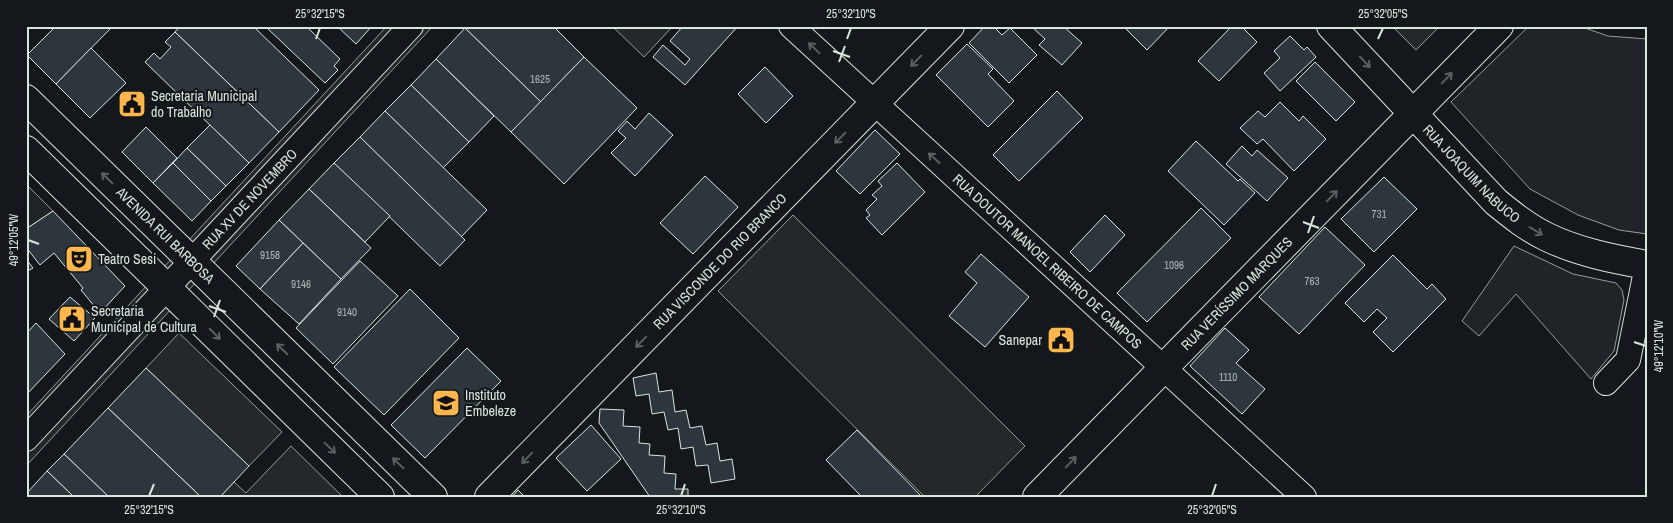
<svg xmlns="http://www.w3.org/2000/svg" width="1673" height="523" font-family="'Archivo Narrow',sans-serif">
<rect width="100%" height="100%" fill="#14181c"/>
<g fill="#202428" stroke="#939e99">
<polygon points="1529,26 1579,26 1608,36 1647,39 1647,234 1619,230 1578,215 1530,189 1451,102"/>
<polygon points="26,184 53,211 26,229"/>
<polygon points="1514,246 1573,274 1616,283 1622,290 1624,300 1614,351 1591,379 1516,294 1479,336 1462,321"/>
</g>
<g fill="#24282b" stroke="#939e99">
<polygon points="387,26 433,26 26,466 26,416"/>
<polygon points="612,26 673,26 644,57"/>
<polygon points="1392,26 1440,26 1416,50"/>
<polygon points="793,215 1025,446 975,497 925,497 718,291"/>
<polygon points="179,333 282,432 249,466 146,368"/>
<polygon points="291,446 343,497 220,497 234,482 246,493"/>
</g>
<g fill="#2c363c" stroke="#d8e6dc">
<polygon points="56,26 109,26 111,28 56,84 27,55"/>
<polygon points="180,26 253,26 319,90 279,132 175,32"/>
<polygon points="269,26 306,26 340,59 334,66 338,70 325,83 267,28"/>
<polygon points="337,26 372,26 356,44"/>
<polygon points="467,26 553,26 584,57 541,102 465,28"/>
<polygon points="683,26 738,26 685,85 653,57 663,45 685,65 690,59 670,41"/>
<polygon points="985,26 993,26 1002,35 1010,28 1037,55 1009,83 969,43"/>
<polygon points="1031,26 1063,26 1082,43 1062,65 1039,45 1045,39"/>
<polygon points="1123,26 1170,26 1147,50"/>
<polygon points="1232,26 1241,26 1257,42 1219,81 1198,61"/>
<polygon points="465,28 541,102 511,132 436,59"/>
<polygon points="175,32 279,132 249,163 145,62 154,53 160,59 171,47 165,42"/>
<polygon points="1290,36 1304,50 1307,47 1316,57 1280,91 1264,73 1280,58 1274,51"/>
<polygon points="967,44 993,69 988,74 1014,101 988,127 936,75"/>
<polygon points="91,48 126,83 90,118 56,84"/>
<polygon points="584,57 637,108 564,184 511,132"/>
<polygon points="436,59 494,116 469,142 411,85"/>
<polygon points="1315,62 1355,102 1336,121 1296,81"/>
<polygon points="765,67 793,96 766,123 738,94"/>
<polygon points="411,85 469,142 443,168 385,111"/>
<polygon points="1057,91 1083,118 1019,181 993,155"/>
<polygon points="1280,102 1299,121 1303,116 1326,139 1294,171 1263,139 1257,144 1240,128 1258,111 1265,117"/>
<polygon points="385,111 487,210 461,237 360,137"/>
<polygon points="649,113 673,135 635,176 611,153 626,138 618,131 627,121 635,129"/>
<polygon points="210,125 249,163 226,186 187,148"/>
<polygon points="146,127 177,158 153,183 122,152"/>
<polygon points="875,130 900,154 860,194 836,171"/>
<polygon points="360,137 465,240 440,266 334,163"/>
<polygon points="1196,141 1238,181 1240,179 1255,193 1224,225 1168,171"/>
<polygon points="1242,146 1252,156 1257,150 1288,178 1267,201 1226,164"/>
<polygon points="187,148 226,186 211,201 173,163"/>
<polygon points="173,163 211,201 192,221 153,183"/>
<polygon points="334,163 390,216 365,242 309,189"/>
<polygon points="897,163 925,192 882,235 866,218 870,215 866,210 877,199 872,195 882,186 878,181"/>
<polygon points="705,176 738,207 693,254 660,223"/>
<polygon points="1384,177 1417,209 1374,252 1341,219"/>
<polygon points="309,189 371,248 341,279 279,220"/>
<polygon points="1201,208 1231,238 1147,322 1117,293"/>
<polygon points="53,211 125,286 100,313 81,290 83,288 54,253 40,265 26,247 26,229"/>
<polygon points="1105,215 1125,235 1090,272 1070,252"/>
<polygon points="279,220 303,243 260,289 236,266"/>
<polygon points="1325,227 1365,265 1299,334 1259,297"/>
<polygon points="303,243 341,279 299,324 260,289"/>
<polygon points="981,254 1029,297 985,347 949,316 977,283 965,272"/>
<polygon points="1393,255 1427,289 1432,284 1446,299 1393,352 1373,332 1387,318 1377,309 1364,322 1345,303"/>
<polygon points="26,259 33,268 26,272"/>
<polygon points="360,261 398,296 333,364 296,328"/>
<polygon points="410,289 459,338 384,415 334,367"/>
<polygon points="70,297 95,318 74,341 49,319"/>
<polygon points="36,323 65,354 26,395 26,334"/>
<polygon points="1225,328 1249,350 1236,363 1265,389 1242,414 1190,366"/>
<polygon points="467,348 501,381 425,458 391,425"/>
<polygon points="146,368 249,466 220,497 201,497 108,408"/>
<polygon points="656,373 659,392 672,390 675,412 686,410 690,428 702,426 706,445 717,443 720,461 732,459 735,479 711,483 708,465 696,466 693,447 681,449 678,428 668,430 664,412 652,414 649,394 636,396 633,378"/>
<polygon points="108,408 201,497 109,497 64,454"/>
<polygon points="600,409 624,410 623,426 640,427 639,443 650,444 649,455 665,456 664,473 676,474 675,489 688,489 688,497 650,497 599,423"/>
<polygon points="591,425 621,459 587,491 556,458"/>
<polygon points="857,430 922,497 862,497 826,460"/>
<polygon points="64,454 109,497 74,497 47,471"/>
<polygon points="47,471 74,497 26,497 26,494"/>
<polygon points="518,490 525,497 512,497"/>
</g>
<g fill="none" stroke-linecap="round" stroke-linejoin="round">
<defs>
<g id="minor">
<path id="s1" d="M791 26 1304 497"/>
<polyline points="1606,383 1628,360 1647,266"/>
<path id="s2" d="M26 439 411 26"/>
</g>
<g id="major">
<path id="s3" d="M1331 26 1496 202C1512 215 1528 228 1547 237 1578 252 1613 259 1647 265"/>
<path id="s4" d="M26 99 433 497"/>
<polyline points="26,150 380,497"/>
<path id="s5" d="M489 497 950 26"/>
<path id="s6" d="M1037 497 1499 26"/>
</g>
</defs>
<use href="#minor" stroke="#d8e6dc" stroke-width="26"/>
<use href="#major" stroke="#d8e6dc" stroke-width="30"/>
<use href="#minor" stroke="#14181c" stroke-width="24"/>
<use href="#major" stroke="#14181c" stroke-width="28"/>
</g>
<defs><path id="oneway-shaft" d="M-6 0H5M1.5-3L5.5 0L1.5 3" fill="none" stroke-width="1.6" stroke-linecap="round" stroke-linejoin="round" transform="scale(1.25)"/></defs>
<g stroke="#59605f">
<use href="#oneway-shaft" transform="translate(814 48) rotate(-137)"/>
<use href="#oneway-shaft" transform="translate(916 61) rotate(134)"/>
<use href="#oneway-shaft" transform="translate(1365 62) rotate(47)"/>
<use href="#oneway-shaft" transform="translate(1447 78) rotate(-46)"/>
<use href="#oneway-shaft" transform="translate(840 138) rotate(135)"/>
<use href="#oneway-shaft" transform="translate(934 158) rotate(-138)"/>
<use href="#oneway-shaft" transform="translate(107 178) rotate(-136)"/>
<use href="#oneway-shaft" transform="translate(1332 196) rotate(-46)"/>
<use href="#oneway-shaft" transform="translate(1536 231) rotate(31)"/>
<use href="#oneway-shaft" transform="translate(215 334) rotate(45)"/>
<use href="#oneway-shaft" transform="translate(641 342) rotate(134)"/>
<use href="#oneway-shaft" transform="translate(282 349) rotate(-136)"/>
<use href="#oneway-shaft" transform="translate(330 448) rotate(44)"/>
<use href="#oneway-shaft" transform="translate(527 458) rotate(134)"/>
<use href="#oneway-shaft" transform="translate(1071 462) rotate(-46)"/>
<use href="#oneway-shaft" transform="translate(398 463) rotate(-136)"/>
</g>
<path fill="none" stroke="#d8e6dc" stroke-width="2" d="M316 39 320 28M847 39 851 28M1378 39 1383 28M833 51 850 57M839 62 845 46M1303 222 1319 228M1308 233 1314 216M28 240 39 244M209 306 226 312M214 317 220 300M1634 342 1646 346M149 496 154 484M681 496 685 484M1212 496 1216 484"/>
<defs>
<symbol id="civic-square" viewBox="-11 -11 22 22"><rect x="-9" y="-9" width="18" height="18" rx="4" fill="#ffb74d" stroke="#14181c"/><path d="M-.6-6.5H3V-4.5H.6V-3L4-1V1h2V6H-6V1h2V-1L-.6-3ZM-1.2 2.5V6h2.4V2.5Z" fill="#111"/></symbol>
<symbol id="theatre-square" viewBox="-11 -11 22 22"><rect x="-9" y="-9" width="18" height="18" rx="4" fill="#ffb74d" stroke="#14181c"/><path d="M-5-5.5Q0-4 5-5.5V0Q5 5 0 6Q-5 5-5 0ZM-3.3-2.5H-1v1.5H-3.3ZM1-2.5H3.3v1.5H1ZM-2.8 1Q0 5.5 2.8 1Z" fill="#111"/></symbol>
<symbol id="university-square" viewBox="-11 -11 22 22"><rect x="-9" y="-9" width="18" height="18" rx="4" fill="#ffb74d" stroke="#14181c"/><path d="M0-5L7-2L0 1L-7-2ZM-4 1L0 2.5L4 1V4Q0 6-4 4Z" fill="#111"/></symbol>
</defs>
<g fill-rule="evenodd">
<use href="#civic-square" x="116" y="88" width="32" height="32"/>
<use href="#theatre-square" x="63" y="243" width="32" height="32"/>
<use href="#civic-square" x="56" y="303" width="32" height="32"/>
<use href="#civic-square" x="1045" y="324" width="32" height="32"/>
<use href="#university-square" x="430" y="387" width="32" height="32"/>
</g>
<g text-anchor="middle" dominant-baseline="central" stroke-width="4" stroke-linejoin="round" paint-order="stroke">
<g font-size="11" fill="#adbab4">
<text x="540" y="79">1625</text>
<text x="1379" y="214">731</text>
<text x="270" y="255">9158</text>
<text x="1174" y="265">1096</text>
<text x="1312" y="281">763</text>
<text x="301" y="284">9146</text>
<text x="347" y="312">9140</text>
<text x="1228" y="377">1110</text>
</g>
<g font-size="14" fill="#d8e6dc" stroke="#14181c" text-anchor="start">
<text x="151" y="96">Secretaria Municipal<tspan x="151" dy="16">do Trabalho</tspan></text>
<text x="98" y="259">Teatro Sesi</text>
<text x="91" y="311">Secretaria<tspan x="91" dy="16">Municipal de Cultura</tspan></text>
<text x="1042" y="340" text-anchor="end">Sanepar</text>
<text x="465" y="395">Instituto<tspan x="465" dy="16">Embeleze</tspan></text>
</g>
<g font-size="14" fill="#d8e6dc" stroke="#14181c">
<text stroke="none"><textPath href="#s3" startOffset="204">RUA JOAQUIM NABUCO</textPath></text>
<text stroke="none"><textPath href="#s2" startOffset="328">RUA XV DE NOVEMBRO</textPath></text>
<text stroke="none"><textPath href="#s4" startOffset="195">AVENIDA RUI BARBOSA</textPath></text>
<text stroke="none"><textPath href="#s5" startOffset="330">RUA VISCONDE DO RIO BRANCO</textPath></text>
<text stroke="none"><textPath href="#s1" startOffset="348">RUA DOUTOR MANOEL RIBEIRO DE CAMPOS</textPath></text>
<text stroke="none"><textPath href="#s6" startOffset="285">RUA VERÍSSIMO MARQUES</textPath></text>
</g>
</g>
<rect width="1673" height="523" fill="none" stroke="#14181c" stroke-width="55"/>
<rect x="28" y="28" width="1618" height="468" fill="none" stroke="#d8e6dc" stroke-width="2"/>
<g font-size="12" text-anchor="middle" fill="#d8e6dc">
<text x="320" y="18">25°32'15"S</text>
<text x="851" y="18">25°32'10"S</text>
<text x="1383" y="18">25°32'05"S</text>
<text transform="translate(14 240) rotate(-90)" y="4">49°12'05"W</text>
<text transform="translate(1659 346) rotate(-90)" y="4">49°12'10"W</text>
<text x="149" y="514">25°32'15"S</text>
<text x="681" y="514">25°32'10"S</text>
<text x="1212" y="514">25°32'05"S</text>
</g>
</svg>
